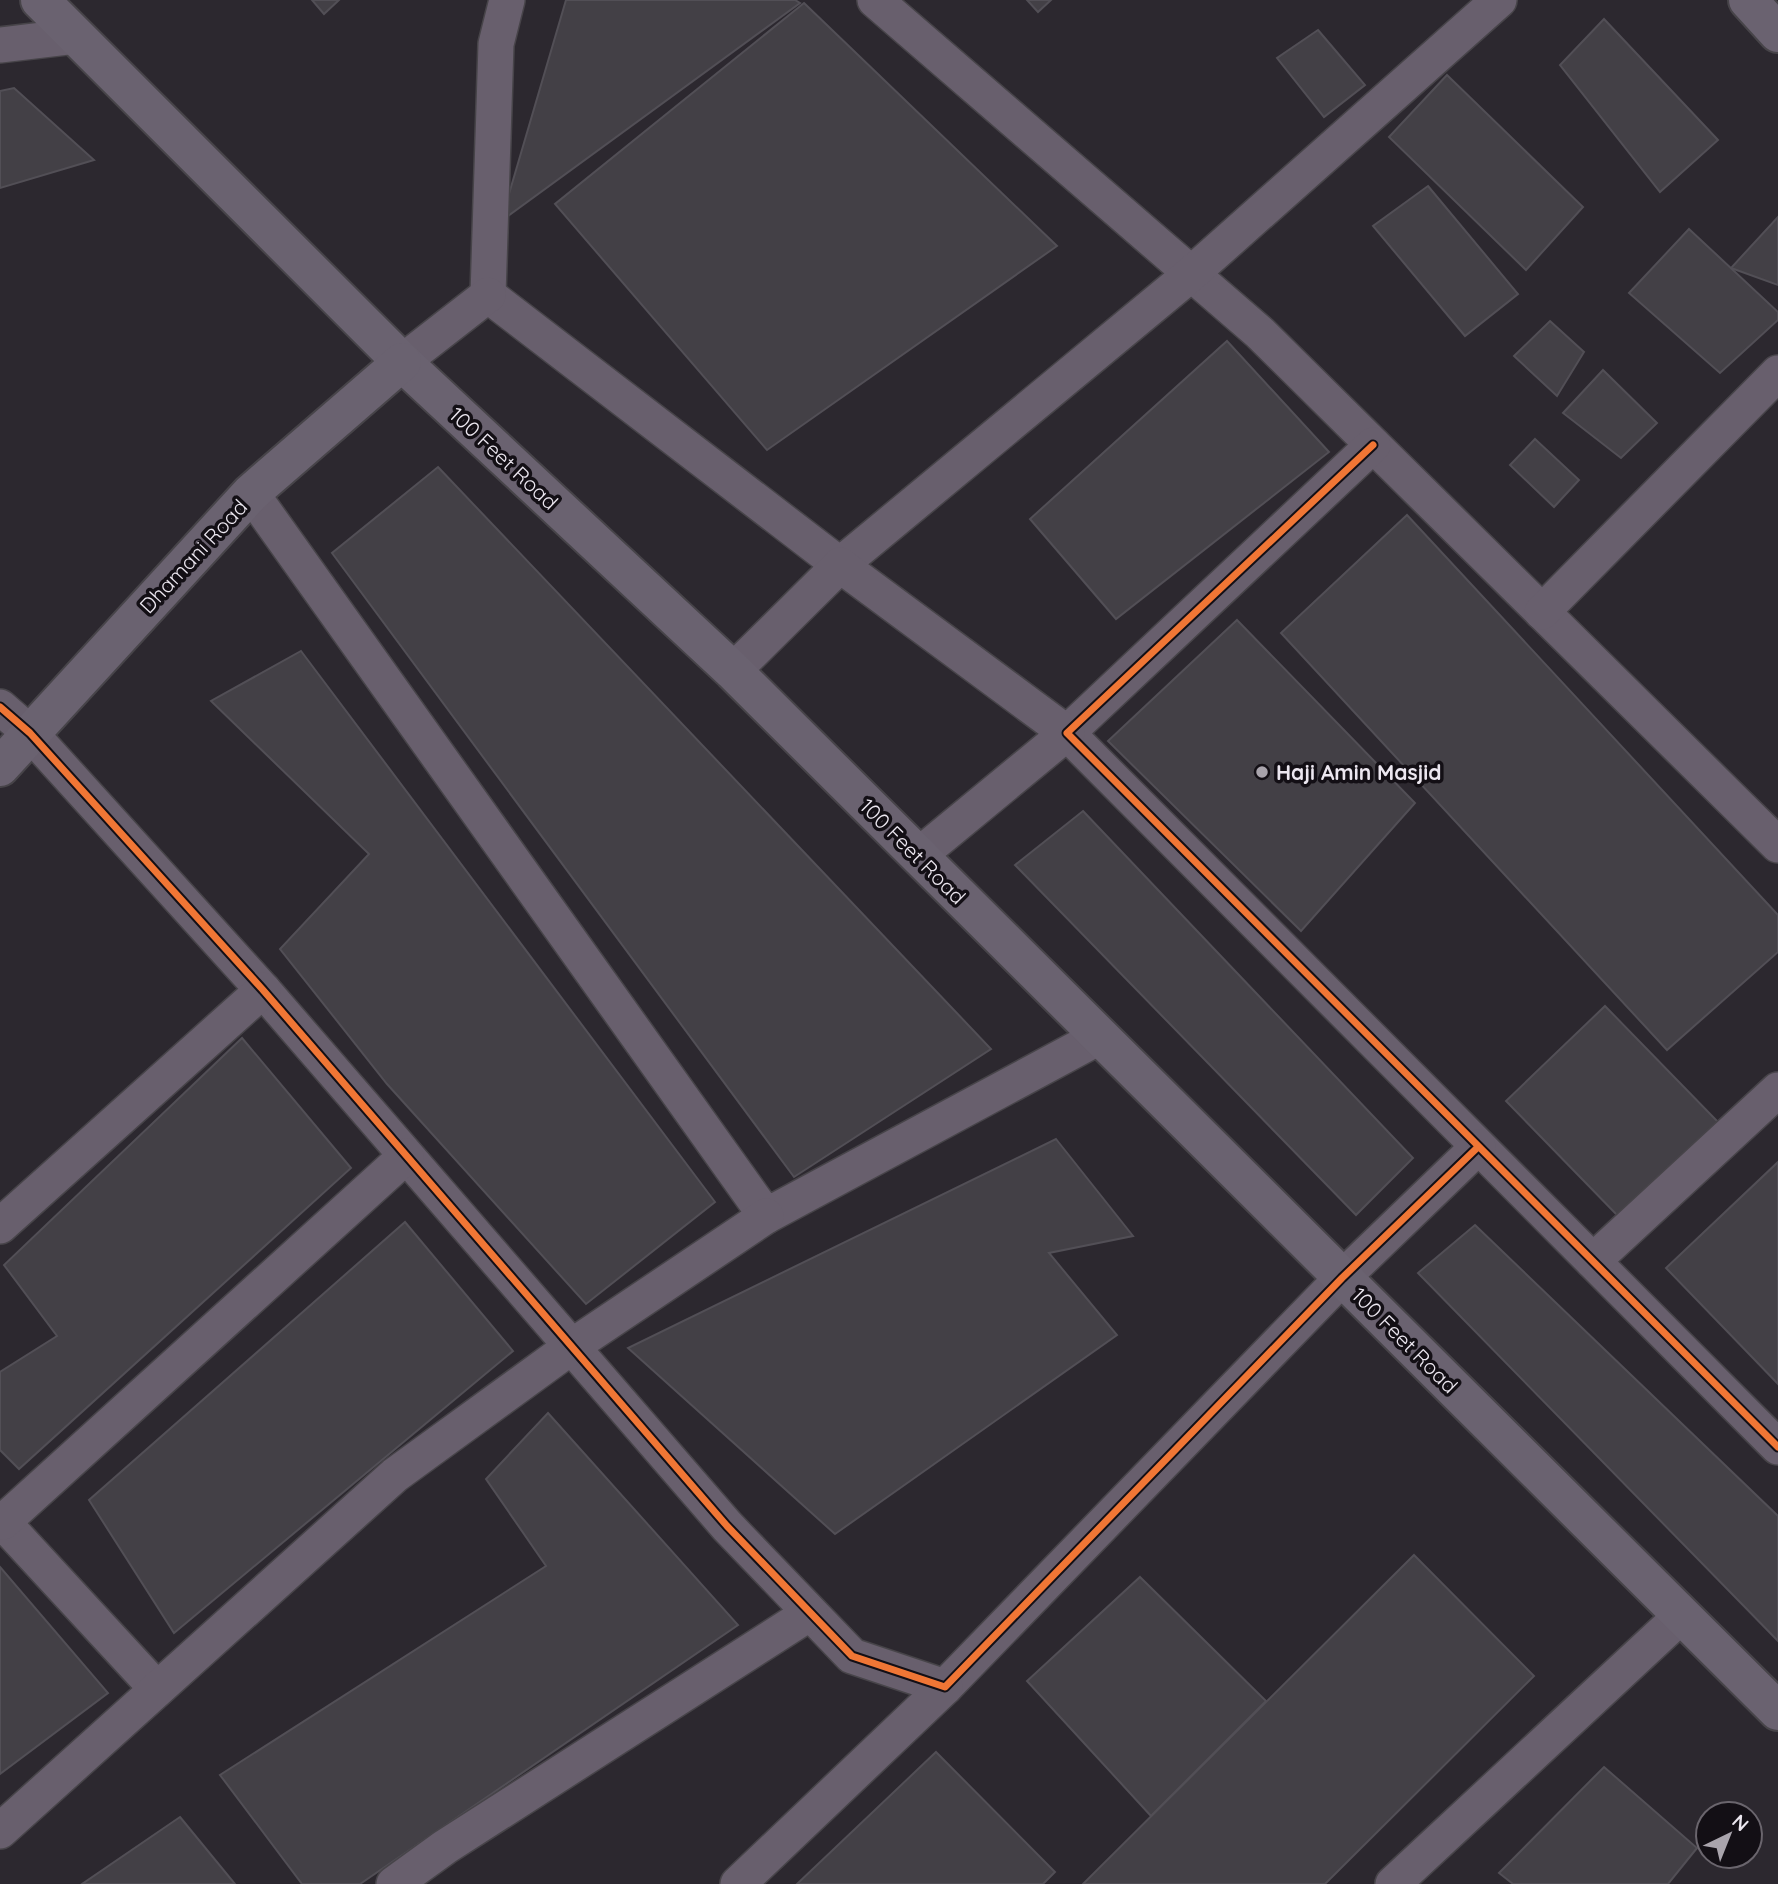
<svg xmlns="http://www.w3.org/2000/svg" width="1778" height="1884" font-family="Quicksand,sans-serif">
<rect width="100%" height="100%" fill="#2c282f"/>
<g fill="#434046" stroke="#524f56" stroke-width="2">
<polygon points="312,0 339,0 324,14"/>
<polygon points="566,0 795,0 800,3 501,221"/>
<polygon points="1027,0 1051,0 1038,12"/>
<polygon points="804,3 1057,246 767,450 555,204"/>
<polygon points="1604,19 1718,140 1660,192 1560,65"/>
<polygon points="1318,30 1365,85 1324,117 1277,58"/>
<polygon points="1447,75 1583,207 1526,270 1389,137"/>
<polygon points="14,88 94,160 0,188 0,91"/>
<polygon points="1428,186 1518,294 1465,336 1373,226"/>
<polygon points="1778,217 1778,285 1731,268"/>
<polygon points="1689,229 1778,312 1778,320 1720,373 1629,293"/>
<polygon points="1550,321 1584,352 1557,396 1514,356"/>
<polygon points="1227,341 1329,452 1116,619 1030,519"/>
<polygon points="1603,370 1657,423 1621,458 1563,413"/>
<polygon points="1535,439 1579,480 1554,507 1510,465"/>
<polygon points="438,467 991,1049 794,1177 332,553"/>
<polygon points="1407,515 1778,915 1778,952 1667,1050 1281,633"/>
<polygon points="1237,620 1415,803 1301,931 1108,741"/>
<polygon points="301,651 715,1202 586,1304 387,1084 280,949 369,854 211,701"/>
<polygon points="1083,811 1413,1158 1356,1215 1015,865"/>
<polygon points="1605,1006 1718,1122 1619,1217 1506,1101"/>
<polygon points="242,1038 351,1168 19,1469 0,1450 0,1372 57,1336 4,1265"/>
<polygon points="1056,1139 1133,1236 1049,1253 1117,1335 835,1534 628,1348"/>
<polygon points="1778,1162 1778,1384 1666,1268"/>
<polygon points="405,1222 513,1351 174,1633 89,1500"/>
<polygon points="1475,1225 1778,1516 1778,1641 1418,1273"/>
<polygon points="548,1413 738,1625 360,1884 302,1884 220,1775 546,1566 486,1479"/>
<polygon points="1414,1555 1534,1676 1325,1884 1083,1884"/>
<polygon points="0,1567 108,1693 0,1774"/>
<polygon points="1140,1577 1266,1701 1151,1816 1027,1681"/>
<polygon points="936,1752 1055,1872 1043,1884 797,1884"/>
<polygon points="1604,1767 1697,1848 1668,1884 1513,1884 1499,1873"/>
<polygon points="180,1817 235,1884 82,1884"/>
</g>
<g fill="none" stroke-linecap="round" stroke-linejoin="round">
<defs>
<g id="street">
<polyline points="875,0 1260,333 1778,845"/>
<polyline points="0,45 76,36"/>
<polyline points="488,295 840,565 1191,274 1499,0"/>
<polyline points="488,295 496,44 507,0"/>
<polyline points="402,362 488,295"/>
<polyline points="1373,445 1067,733 1778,1447"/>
<polyline points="251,493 766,1216 1099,1037"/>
<polyline points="1542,612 1778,373"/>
<polyline points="733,671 840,565 1067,733 918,856"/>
<polyline points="0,707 30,733 263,990 727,1526 852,1656 945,1687 1342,1278 1478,1147"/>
<polyline points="0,1226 263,990"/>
<polyline points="1593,1261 1778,1090"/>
<polyline points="0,1519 157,1689"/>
<polyline points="3,1522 406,1156"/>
<polyline points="0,1831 395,1475 571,1347 766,1216"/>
<polyline points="394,1884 445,1847 810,1613"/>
<polyline points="738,1884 945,1687"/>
<polyline points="1393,1884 1682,1615"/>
</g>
<g id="secondary">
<polyline points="40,0 402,362 733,671 1778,1711"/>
<polyline points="1748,0 1778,33"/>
<polyline points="0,767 251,493 402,362"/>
</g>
</defs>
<use href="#street" stroke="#474449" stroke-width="38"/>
<use href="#secondary" stroke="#474449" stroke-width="42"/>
<use href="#street" stroke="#685f6d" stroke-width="35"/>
<use href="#secondary" stroke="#6a6270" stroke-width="38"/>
<defs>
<g id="cycleway">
<polyline points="1373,445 1067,733 1778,1447"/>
<polyline points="0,707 30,733 263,990 727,1526 852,1656 945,1687 1342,1278 1478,1147"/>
</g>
</defs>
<use href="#cycleway" stroke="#130f15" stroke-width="11"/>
<use href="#cycleway" stroke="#f07635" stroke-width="7"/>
</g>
<circle fill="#a9a4ac" stroke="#130f15" stroke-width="2.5" cx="1262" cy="772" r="7"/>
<g text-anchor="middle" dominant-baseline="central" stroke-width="7" stroke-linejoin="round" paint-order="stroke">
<g font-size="21" fill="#ece7f0" stroke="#130f15">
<text transform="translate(504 458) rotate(43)">100 Feet Road</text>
<text transform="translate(193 556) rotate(-47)">Dhamani Road</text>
<text transform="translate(913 851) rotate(45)">100 Feet Road</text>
<text transform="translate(1405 1340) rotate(45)">100 Feet Road</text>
</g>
<g font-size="21" font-weight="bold" fill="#ece7f0" stroke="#130f15" text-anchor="start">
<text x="1276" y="772">Haji Amin Masjid</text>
</g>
</g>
<g transform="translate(1729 1835) rotate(43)"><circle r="33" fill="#130f15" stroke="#6a656d" stroke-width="2"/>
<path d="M0-5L12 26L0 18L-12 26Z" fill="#a9a4ac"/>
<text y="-10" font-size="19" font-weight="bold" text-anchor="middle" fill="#ece7f0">N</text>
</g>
</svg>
